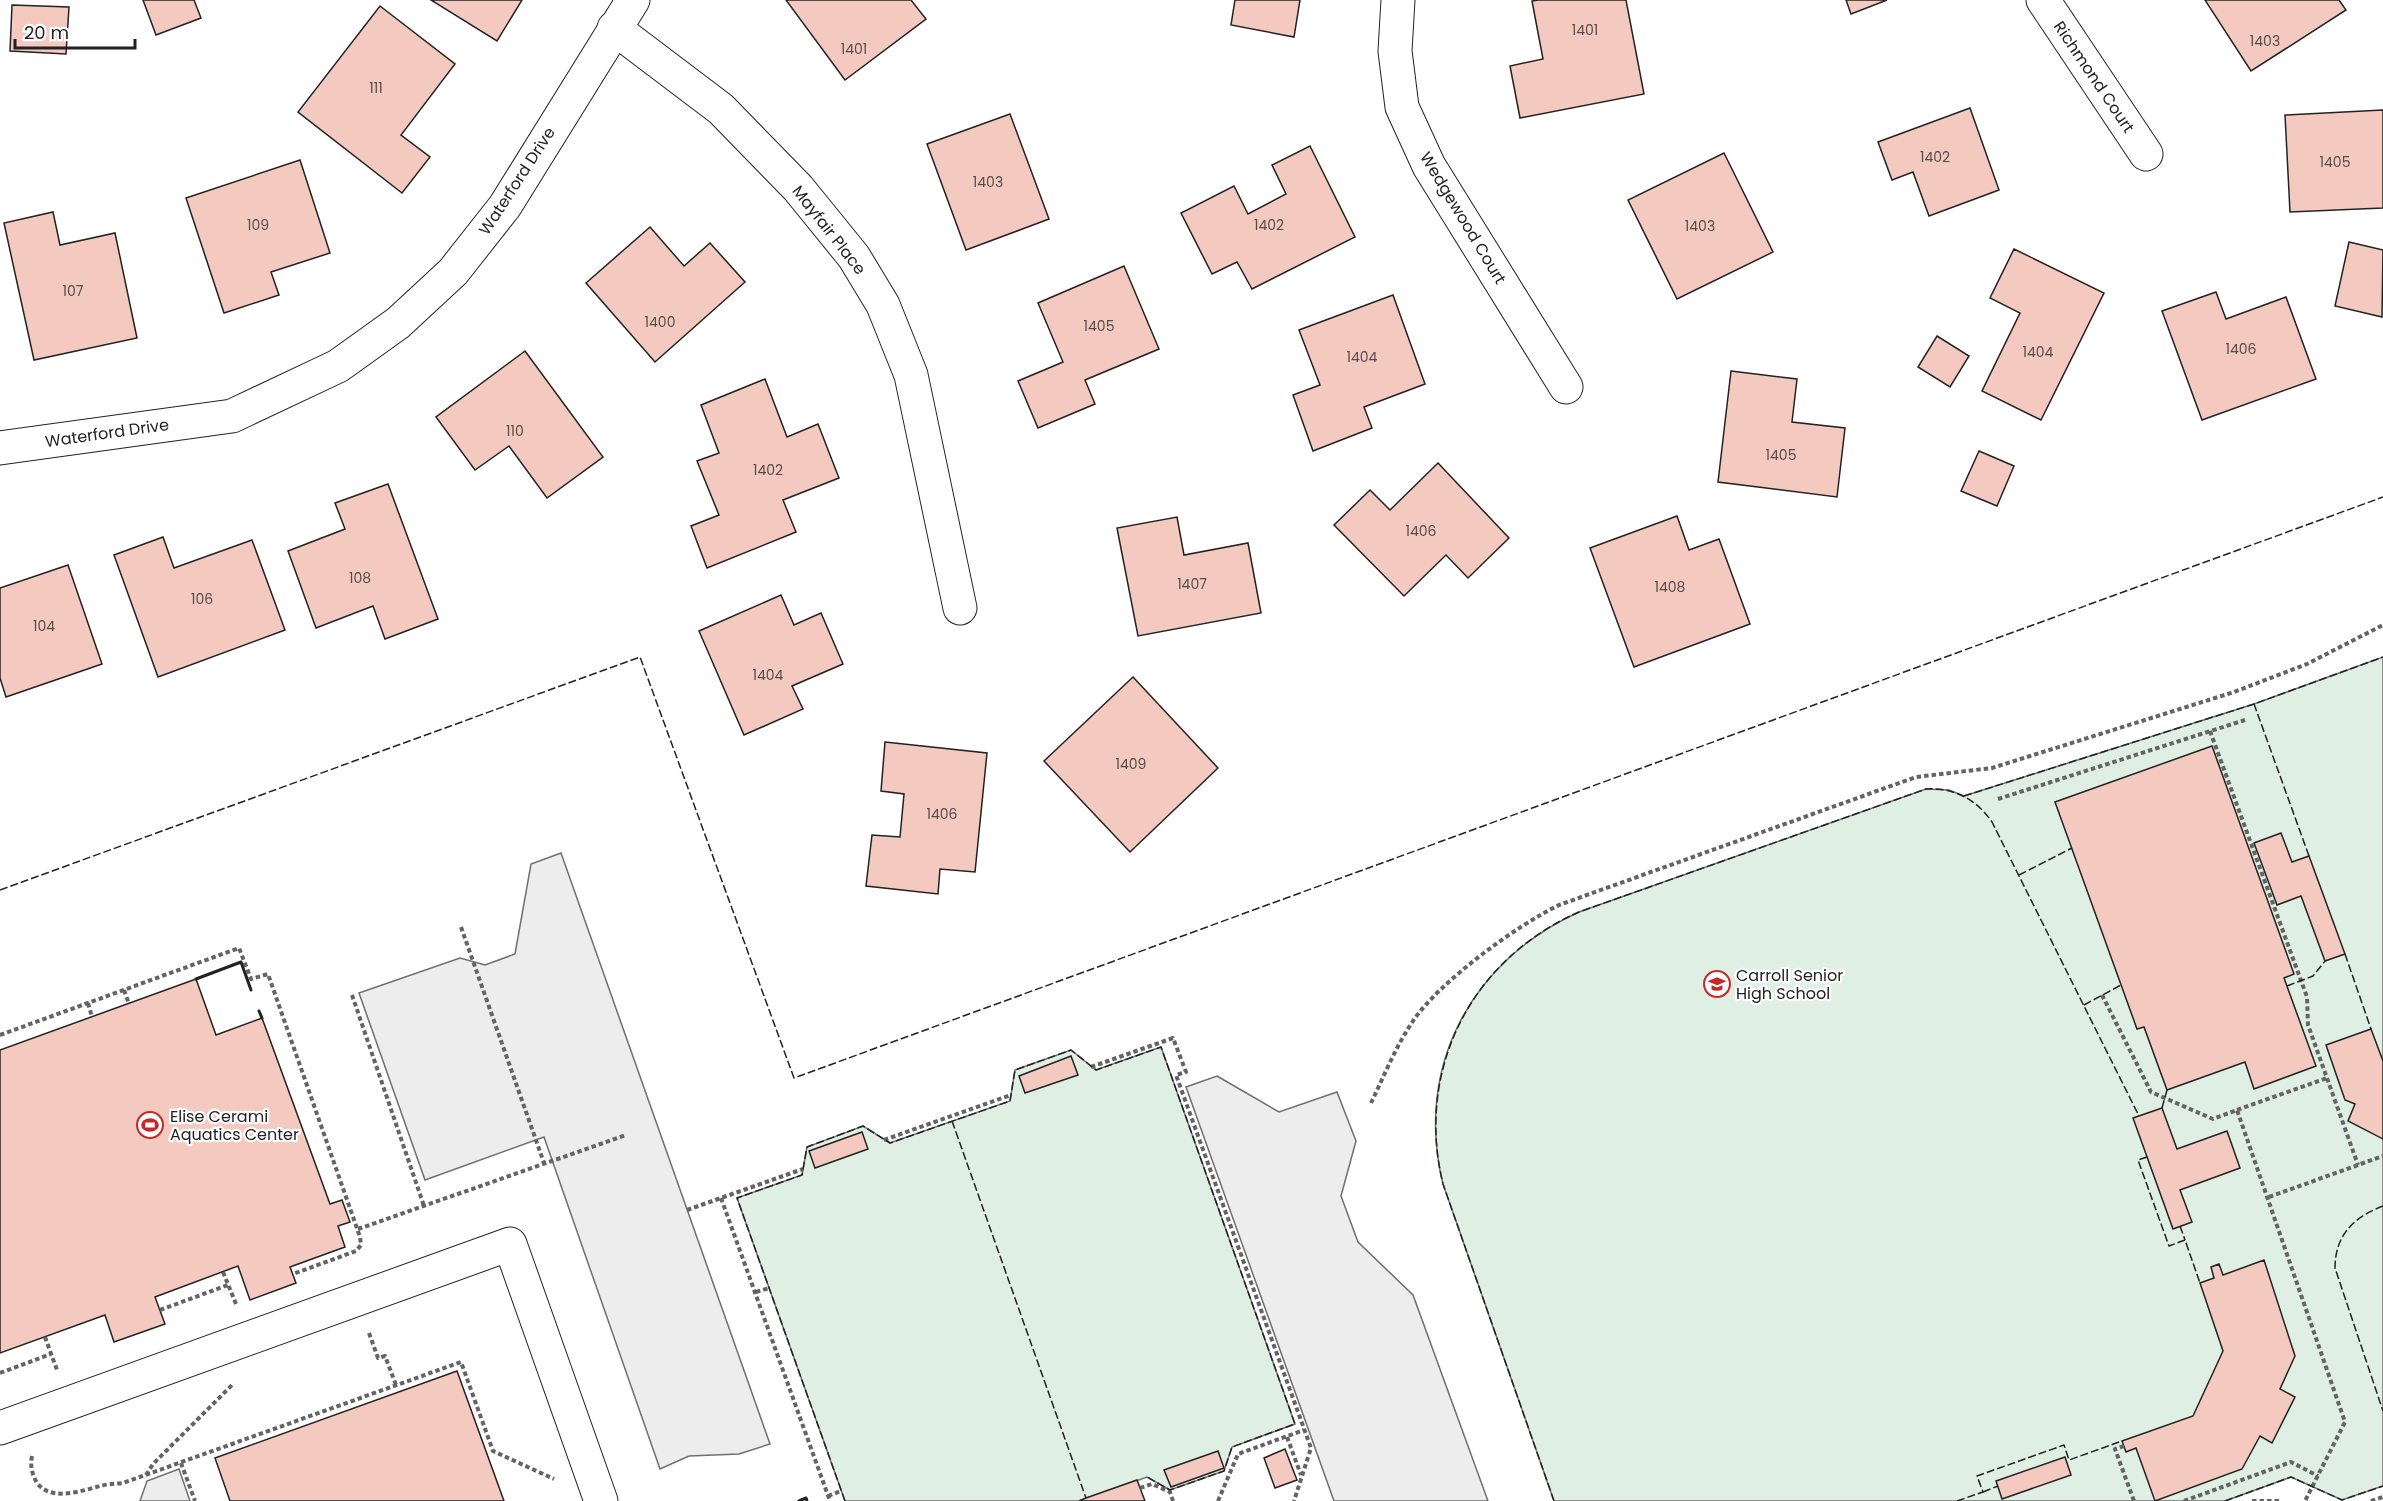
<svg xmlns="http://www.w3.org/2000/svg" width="2383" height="1501" font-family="Poppins,sans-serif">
<rect width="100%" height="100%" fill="#fff"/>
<g fill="#e0efe3" stroke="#6f6f6f" stroke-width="1.5">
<path d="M2383 657V1486L2342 1500 2291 1477 2225 1501H1554L1443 1184C1414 1067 1471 961 1579 912L1926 789 1949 790 1964 796 2254 704Z"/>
<polygon points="1161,1047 1295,1424 1232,1447 1224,1471 1170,1490 1147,1477 1079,1501 845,1501 737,1198 802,1175 807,1147 863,1126 890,1143 1010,1101 1015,1070 1071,1050 1096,1070"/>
</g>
<g fill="#ededed" stroke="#6f6f6f" stroke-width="1.5">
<polygon points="561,853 770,1444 739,1454 689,1456 660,1469 544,1137 425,1180 359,993 460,958 485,965 515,954 531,864"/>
<polygon points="1217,1076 1279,1112 1337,1092 1356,1141 1341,1196 1358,1242 1413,1295 1488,1501 1334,1501 1186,1087"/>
<polygon points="179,1469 190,1501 140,1501 147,1481"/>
</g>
<g fill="#f3c9c0" stroke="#222" stroke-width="1.5">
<polygon points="143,0 194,0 201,18 156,35"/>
<polygon points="431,0 522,0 497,41"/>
<polygon points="786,0 911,0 926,19 845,80"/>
<polygon points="1235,0 1300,0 1294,37 1231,25"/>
<polygon points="1538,0 1626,0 1644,94 1520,118 1510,66 1543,59 1532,1"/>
<polygon points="1846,0 1887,0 1851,14"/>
<polygon points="2205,0 2339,0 2346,10 2251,71"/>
<polygon points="12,5 69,7 66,54 10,51"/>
<polygon points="380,6 455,64 401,135 430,157 402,193 298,112"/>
<polygon points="1970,108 1999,190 1929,216 1913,172 1892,180 1878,142"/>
<polygon points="2383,110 2383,208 2290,212 2285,115"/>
<polygon points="1010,114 1049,219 966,250 927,144"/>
<polygon points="1310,146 1355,237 1252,289 1237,262 1212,274 1181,213 1234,186 1248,214 1286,194 1272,165"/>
<polygon points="1724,153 1773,252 1677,299 1628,200"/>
<polygon points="300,160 330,253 271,272 279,295 224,313 186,198"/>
<polygon points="53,212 60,245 115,233 137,338 34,360 4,223"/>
<polygon points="650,227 684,266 710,243 745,282 655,362 586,283"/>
<polygon points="2349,242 2383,250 2382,317 2335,306"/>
<polygon points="2014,249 2104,293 2041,420 1982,391 2020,313 1990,298"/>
<polygon points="1124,266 1159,349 1085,380 1095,404 1038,428 1018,381 1063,362 1038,303"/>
<polygon points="2216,292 2226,319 2286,297 2316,379 2202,420 2162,311"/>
<polygon points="1393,295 1425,384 1364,407 1372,428 1313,451 1293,395 1320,385 1299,330"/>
<polygon points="1937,336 1969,356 1950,387 1918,367"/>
<polygon points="525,351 603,457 547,498 509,446 475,470 436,417"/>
<polygon points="1731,371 1797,379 1792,422 1845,428 1837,497 1718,482"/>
<polygon points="765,379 787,437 818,424 839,478 783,500 796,532 707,568 691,526 719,515 697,461 719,453 701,405"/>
<polygon points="1979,451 2014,466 1997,506 1961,491"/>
<polygon points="1438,463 1509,538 1468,578 1446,555 1404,596 1334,525 1370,490 1390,510"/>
<polygon points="388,484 438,619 385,639 373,606 316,628 288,551 345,529 335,503"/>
<polygon points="1677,516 1689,550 1719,539 1750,624 1634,667 1590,548"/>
<polygon points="1177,517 1184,555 1248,543 1261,613 1138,636 1117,528"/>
<polygon points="163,537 174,568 252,540 285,630 158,677 114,555"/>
<polygon points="68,565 102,664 6,697 0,678 0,588"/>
<polygon points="781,595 794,625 821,613 843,664 792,686 803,709 744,735 699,631"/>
<polygon points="1133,677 1218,768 1130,852 1044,761"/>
<polygon points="885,742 987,753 975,872 940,869 938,894 866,886 872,835 900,837 904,794 881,791"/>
<polygon points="2212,746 2294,974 2284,978 2316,1066 2254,1089 2245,1062 2167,1090 2144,1027 2137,1029 2055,802"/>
<polygon points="2281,833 2292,862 2309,856 2345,954 2325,961 2301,896 2277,905 2254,843"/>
<polygon points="196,979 216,1035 262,1018 330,1204 342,1200 350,1222 338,1226 345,1247 290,1267 296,1283 250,1300 238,1266 155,1297 165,1324 114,1342 105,1315 0,1353 0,1050"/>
<polygon points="2371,1029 2383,1061 2383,1139 2348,1121 2355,1104 2345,1100 2326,1045"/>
<polygon points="1071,1056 1078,1075 1025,1093 1019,1076"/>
<polygon points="2162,1108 2177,1149 2227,1131 2240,1168 2180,1190 2192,1222 2173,1229 2133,1118"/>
<polygon points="862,1132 868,1149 815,1168 809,1151"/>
<polygon points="2264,1260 2295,1356 2280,1389 2295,1397 2272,1443 2260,1436 2242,1469 2155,1501 2136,1448 2126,1452 2122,1441 2193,1416 2223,1351 2200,1283 2214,1278 2211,1267 2219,1264 2223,1275"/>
<polygon points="457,1371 504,1501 230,1501 215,1458"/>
<polygon points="1285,1449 1297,1480 1275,1488 1264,1458"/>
<polygon points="1218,1451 1224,1468 1171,1487 1164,1470"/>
<polygon points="2065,1457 2071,1475 2002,1499 1996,1481"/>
<polygon points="1137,1480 1145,1501 1079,1501 1086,1498"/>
</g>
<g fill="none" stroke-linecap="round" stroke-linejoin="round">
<defs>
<g id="minor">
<polyline points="1398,0 1395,51 1402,107 1429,166 1566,387"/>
<polyline points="2043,0 2146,154"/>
<polyline points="614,28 721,109 798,188 854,257 883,305 911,375 960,608"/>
<polyline points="0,448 232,416 338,366 398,323 453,272 505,206 633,0"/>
<polyline points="0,1428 510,1244 601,1501"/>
</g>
</defs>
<use href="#minor" stroke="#222" stroke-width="35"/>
<g stroke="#646464" stroke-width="4" stroke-dasharray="4.5 3" stroke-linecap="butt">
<polyline points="2210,731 2307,997 2308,1025 2358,1165"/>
<polyline points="1998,799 2245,720"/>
<polyline points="461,927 544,1163"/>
<polyline points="124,990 129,1004"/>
<polyline points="352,995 424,1206"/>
<polyline points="2102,995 2151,1092 2213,1119 2237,1110 2345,1422 2305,1501"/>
<polyline points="88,1003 92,1017"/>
<polyline points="0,1035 239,948 251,979 268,974 360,1237 361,1245 356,1251 293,1274"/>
<polyline points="1091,1067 1173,1038 1186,1072 1176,1075 1311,1448 1294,1501"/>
<path d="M1371 1103C1384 1076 1396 1046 1413 1021 1439 982 1516 926 1559 905L1916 777 1992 768 2234 692 2307 664 2383 625"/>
<polyline points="2237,1110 2327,1078"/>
<polyline points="884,1140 1011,1095"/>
<polyline points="2269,1197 2383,1156"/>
<polyline points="721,1198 830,1501"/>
<polyline points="687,1210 803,1169"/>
<polyline points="358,1229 626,1135"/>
<polyline points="223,1272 236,1304"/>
<polyline points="756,1292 769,1288"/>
<polyline points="160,1310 228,1285"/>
<polyline points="369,1333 378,1358 385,1356 396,1385"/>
<polyline points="45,1337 57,1370"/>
<polyline points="0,1373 51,1354"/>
<polyline points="1287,1437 1301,1475"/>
<polyline points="2124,1446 2115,1449 2134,1501"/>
<path d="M32 1456C30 1466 32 1474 37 1483 51 1501 78 1492 100 1486 107 1484 115 1484 123 1483L461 1362 493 1451 554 1479"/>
<polyline points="181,1463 195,1501"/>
<polyline points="146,1475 153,1464 232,1385"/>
<polyline points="1140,1488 1152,1484 1170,1492 1173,1501"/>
<polyline points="828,1496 841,1491"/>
<polyline points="1218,1501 1238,1454 1304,1430"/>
<polyline points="2184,1501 2291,1462 2318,1476"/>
<polyline points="2252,1501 2279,1501"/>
<polyline points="2371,1501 2383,1497"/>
</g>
<use href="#minor" stroke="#fff" stroke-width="33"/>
<g stroke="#222" stroke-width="1.5" stroke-dasharray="8 3" stroke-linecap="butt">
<polyline points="1964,796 2254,704"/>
<polyline points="2309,856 2254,704 2383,657"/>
<polyline points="2019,875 2072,848"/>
<polyline points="0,890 640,657 794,1078 2383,497"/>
<polyline points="2345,954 2371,1029"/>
<polyline points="2287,986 2313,976 2325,961"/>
<polyline points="2084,1005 2121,985"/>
<polyline points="2162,1108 2167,1090"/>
<polyline points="952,1121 1086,1498"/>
<polyline points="2147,1157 2138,1160 2169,1246 2185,1240 2200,1283"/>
<path d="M2383 1206C2354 1217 2335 1235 2335 1268L2383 1411"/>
<polyline points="2180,1226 2185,1240"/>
<polyline points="1983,1492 1998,1486"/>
<polyline points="845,1501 737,1198 802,1175 807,1147 863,1126 890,1143 1010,1101 1015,1070 1071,1050 1096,1070 1161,1047 1295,1424 1232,1447 1224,1471 1170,1490 1147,1477"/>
<path d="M1554 1501 1443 1184C1415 1070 1471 959 1579 912L1926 789C1954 787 1977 800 1992 822L2139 1116"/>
<polyline points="1957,1501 1983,1492 1977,1476 2064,1445 2069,1460 2122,1441"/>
<polyline points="2225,1501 2291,1477 2342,1500 2383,1486"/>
</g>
<g stroke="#222" stroke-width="3">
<polyline points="196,979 241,962 251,990"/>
<polyline points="259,1011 262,1018"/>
<polyline points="799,1501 806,1498 807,1501"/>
</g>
</g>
<defs>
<symbol id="school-ring" viewBox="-11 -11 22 22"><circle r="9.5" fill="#fff" stroke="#c62828" stroke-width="1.5"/><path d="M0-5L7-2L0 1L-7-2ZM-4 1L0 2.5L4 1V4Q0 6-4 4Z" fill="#c62828"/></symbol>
<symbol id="stadium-ring" viewBox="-11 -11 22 22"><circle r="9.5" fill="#fff" stroke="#c62828" stroke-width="1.5"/><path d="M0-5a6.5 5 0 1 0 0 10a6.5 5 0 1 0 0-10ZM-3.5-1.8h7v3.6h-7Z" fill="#c62828"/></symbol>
</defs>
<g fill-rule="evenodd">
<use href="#school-ring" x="1702" y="969" width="30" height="30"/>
<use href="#stadium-ring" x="135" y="1110" width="30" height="30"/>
</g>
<g text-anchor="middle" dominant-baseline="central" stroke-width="4.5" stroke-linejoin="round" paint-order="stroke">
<g font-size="14" fill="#564c4a">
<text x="1585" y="30">1401</text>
<text x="2265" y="41">1403</text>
<text x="854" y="49">1401</text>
<text x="376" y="88">111</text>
<text x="1935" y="157">1402</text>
<text x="2335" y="162">1405</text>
<text x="988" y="182">1403</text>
<text x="258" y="225">109</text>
<text x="1269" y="225">1402</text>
<text x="1700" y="226">1403</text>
<text x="73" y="291">107</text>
<text x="660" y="322">1400</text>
<text x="1099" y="326">1405</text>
<text x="2241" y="349">1406</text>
<text x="2038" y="352">1404</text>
<text x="1362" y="357">1404</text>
<text x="515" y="431">110</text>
<text x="1781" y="455">1405</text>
<text x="768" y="470">1402</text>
<text x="1421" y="531">1406</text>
<text x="360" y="578">108</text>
<text x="1192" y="584">1407</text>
<text x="1670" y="587">1408</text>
<text x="202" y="599">106</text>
<text x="44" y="626">104</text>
<text x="768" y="675">1404</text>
<text x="1131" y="764">1409</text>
<text x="942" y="814">1406</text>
</g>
<g font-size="16" fill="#222" stroke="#fff">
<text transform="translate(2094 77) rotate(56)">Richmond Court</text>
<text transform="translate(517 181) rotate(-57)">Waterford Drive</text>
<text transform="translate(1463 218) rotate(59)">Wedgewood Court</text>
<text transform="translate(829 230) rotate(52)">Mayfair Place</text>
<text transform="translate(107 433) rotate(-8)">Waterford Drive</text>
</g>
<g font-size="16" fill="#222" stroke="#fff" text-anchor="start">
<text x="1736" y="975">Carroll Senior<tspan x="1736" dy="18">High School</tspan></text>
<text x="170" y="1116">Elise Cerami<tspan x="170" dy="18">Aquatics Center</tspan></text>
</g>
</g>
<path d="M15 39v9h120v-9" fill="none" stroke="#222222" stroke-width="3"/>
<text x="24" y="39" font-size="18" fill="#222222" stroke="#ffffff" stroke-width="4.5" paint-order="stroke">20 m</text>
</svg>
